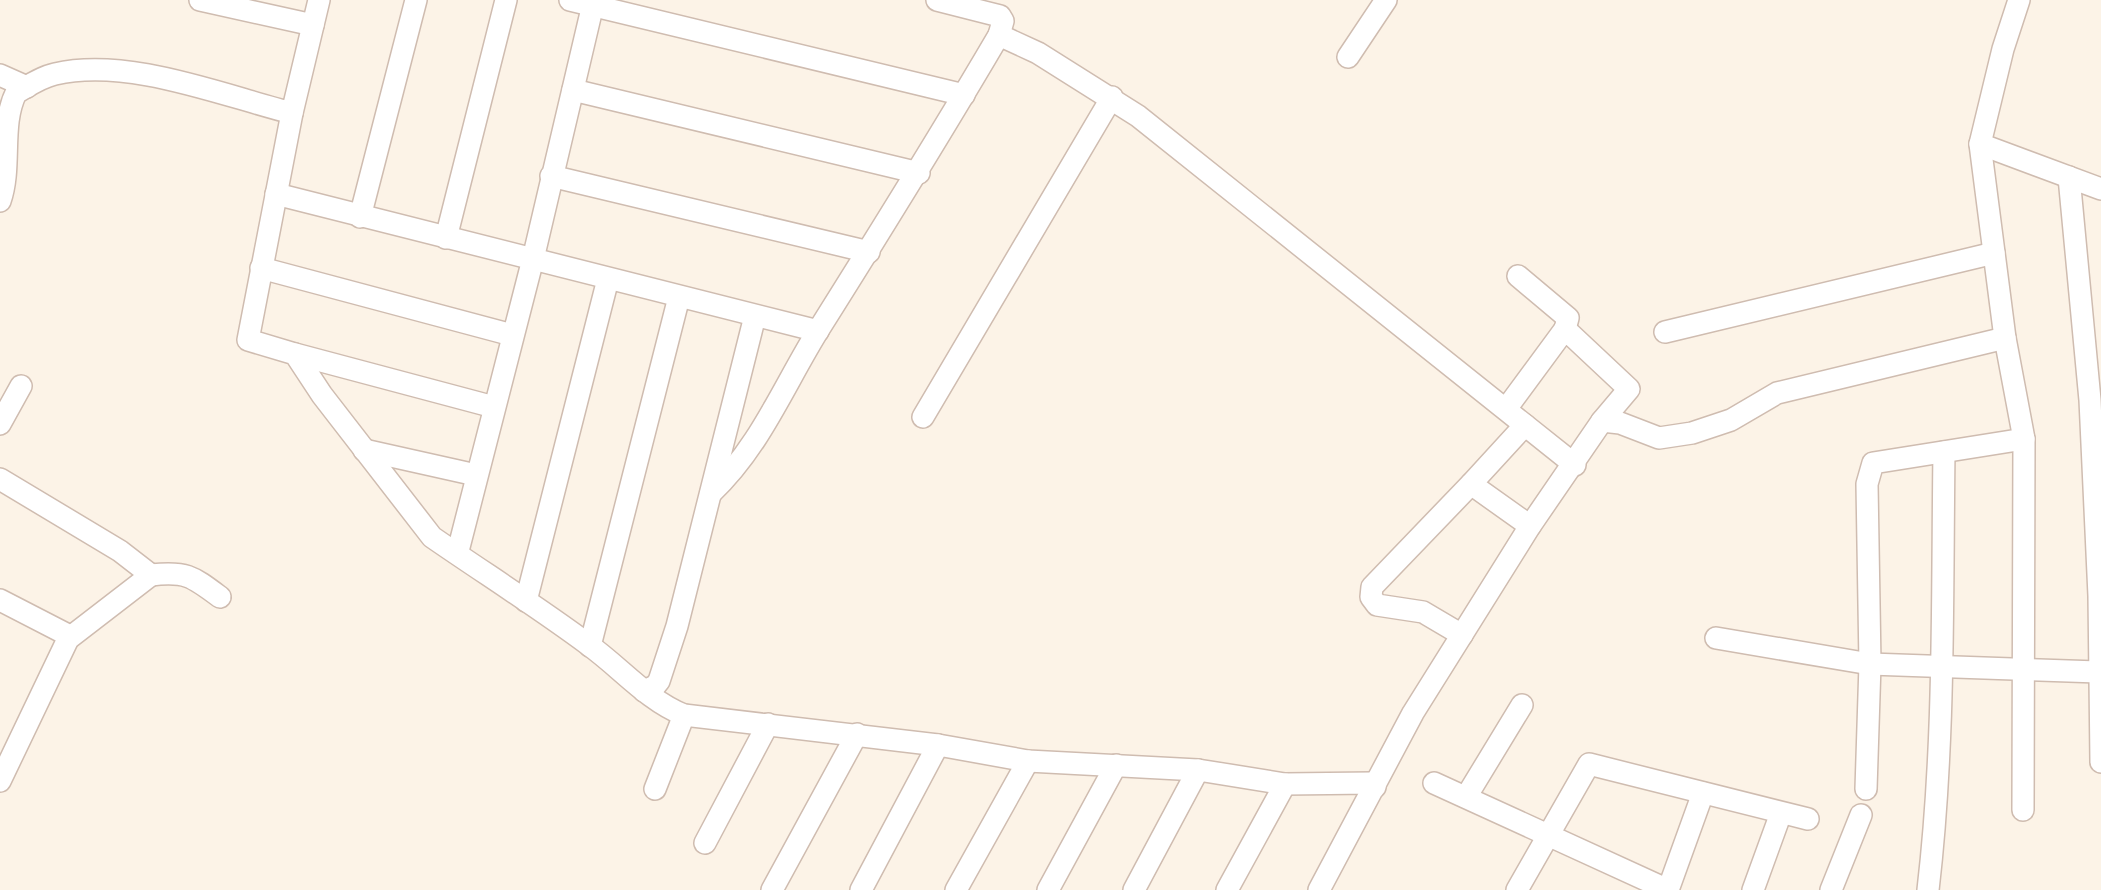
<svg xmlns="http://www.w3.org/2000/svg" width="2101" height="890" font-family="'Open Sans',sans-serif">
<rect width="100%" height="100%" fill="#fcf3e7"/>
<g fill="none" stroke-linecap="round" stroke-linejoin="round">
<defs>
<g id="minor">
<polyline points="200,0 313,25"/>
<polyline points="570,0 964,95"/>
<polyline points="2019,0 2003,49 1980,144 2005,338 2024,439 2023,810"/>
<polyline points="999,35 1038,53 1138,116 1575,465"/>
<polyline points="1348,57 1386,0"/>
<polyline points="0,75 27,87"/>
<polyline points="573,90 919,173"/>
<path d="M292 113 248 340 295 354 322 395 432 537C484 573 538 607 589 645 621 668 647 700 684 715L938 745 1028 761 1198 770 1285 784 1372 783 1375 787"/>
<polyline points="1980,144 2101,189"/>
<polyline points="551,176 869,252"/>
<polyline points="2069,177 2090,400 2099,596 2101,762"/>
<polyline points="276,194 818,331"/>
<path d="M0 201C12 167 0 125 16 93 28 86 41 77 55 74 128 57 221 95 292 113L319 0"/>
<polyline points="360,217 416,0"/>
<polyline points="446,238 506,0"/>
<polyline points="261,268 512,335"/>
<polyline points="1518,276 1568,318 1565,329"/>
<polyline points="1665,332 1994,253"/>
<polyline points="295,354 494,407"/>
<polyline points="923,417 1112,97"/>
<polyline points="1602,421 1620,423 1659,438 1692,433 1731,420 1777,393 2005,338"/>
<polyline points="0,424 21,386"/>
<polyline points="1525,425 1471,484 1530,526"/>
<polyline points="364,450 476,475"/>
<polyline points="0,479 120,551 151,575 68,639 0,781"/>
<path d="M711 493C760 447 784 385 819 329 880 232 941 134 999 35L1003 21 1000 16 937 0"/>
<polyline points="458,551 533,259 594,0"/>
<path d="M151 575C186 571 192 576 220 597"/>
<polyline points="0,600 66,634 68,639"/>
<polyline points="526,601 608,279"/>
<polyline points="1462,635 1423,612 1377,605 1371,597 1372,587 1471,484"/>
<polyline points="1716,638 1870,664 2098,672"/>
<polyline points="590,646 679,297"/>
<polyline points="644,691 655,686 659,681 677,626 755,316"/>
<polyline points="1434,783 1668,890"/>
<polyline points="655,789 684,715"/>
<polyline points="1866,789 1870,664 1867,484 1873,463 2024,439"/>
<polyline points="1466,797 1522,705"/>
<polyline points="705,843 768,724"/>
<polyline points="772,890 857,734"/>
<polyline points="861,890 938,745"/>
<polyline points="956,890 1028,761"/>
<polyline points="1048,890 1116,765"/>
<polyline points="1134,890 1198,770"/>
<polyline points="1227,890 1285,784"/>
<polyline points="1319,890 1413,713 1530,526 1602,421 1629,389 1565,329 1506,409"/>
<polyline points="1517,890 1589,764 1808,819"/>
<polyline points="1668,890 1703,793"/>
<polyline points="1753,890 1781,813"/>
<polyline points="1831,890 1861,815"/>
<path d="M1928 890C1945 745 1942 598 1944 452"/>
</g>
</defs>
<use href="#minor" stroke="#cfbcb0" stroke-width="24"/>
<use href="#minor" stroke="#fff" stroke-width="21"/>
</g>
</svg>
